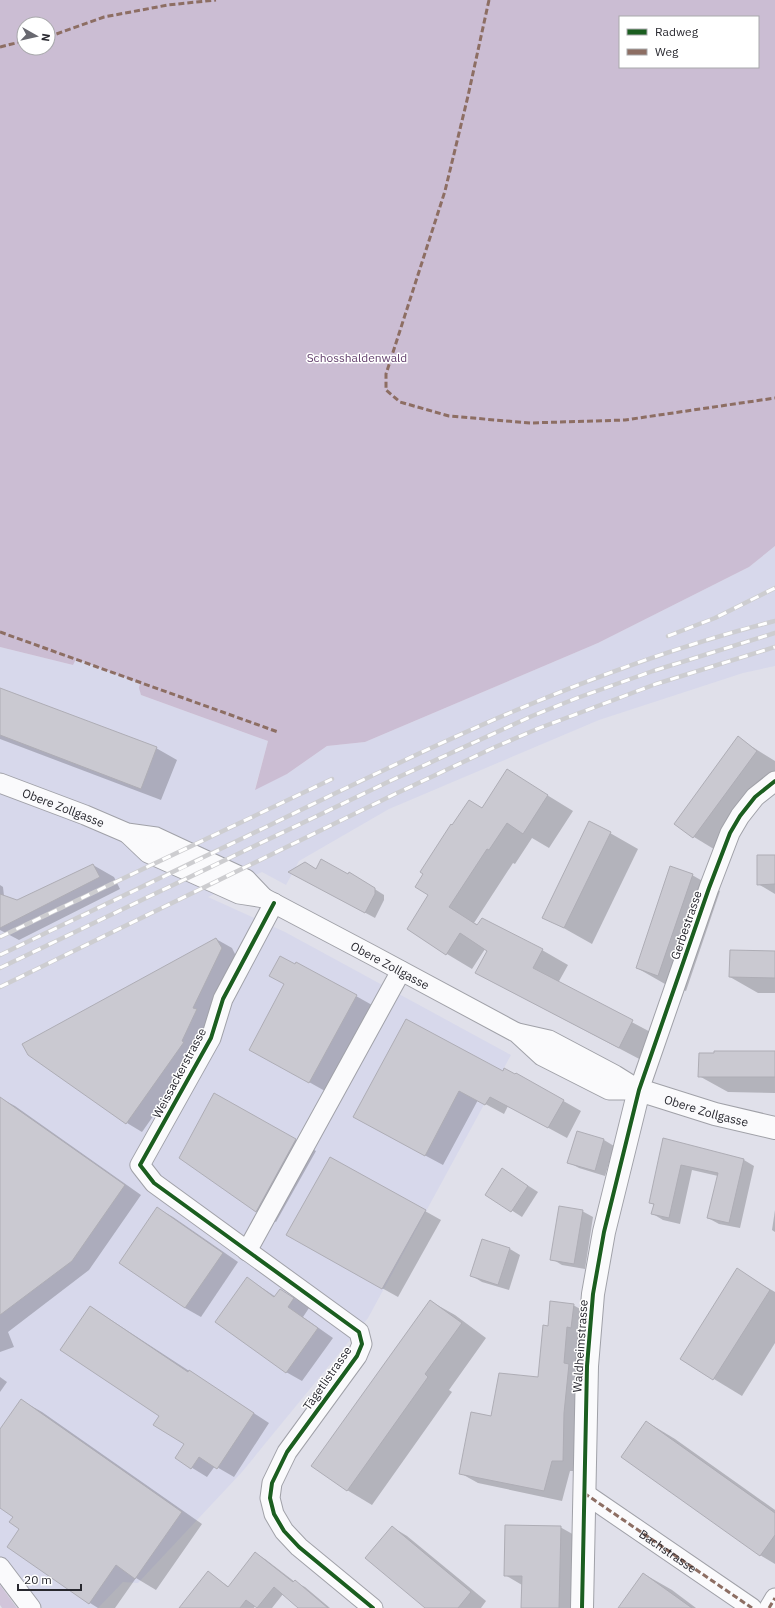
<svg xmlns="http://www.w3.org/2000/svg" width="775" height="1608" font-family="'IBM Plex Sans',sans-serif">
<rect width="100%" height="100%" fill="#e0e0ea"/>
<polygon fill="#d7d8eb" points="775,546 775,666 743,673 599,720 389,809 299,861 286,885 262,872 208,897 285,932 511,1055 368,1318 242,1472 138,1583 123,1582 98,1608 37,1608 0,1559 0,647 73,665 76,659 140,683 141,695 268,741 255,789 287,774 327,746 365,742 598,643 749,567"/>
<polygon fill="#d1c5da" points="0,1585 17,1608 2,1608 0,1605"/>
<path fill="#cbbdd3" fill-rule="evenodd" d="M0 0H775V546L749 567 598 643 365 742 327 746 287 774 255 790 268 741 141 695 139 688 140 683 76 659 73 665 0 647ZM620 17H758V67H620ZM24 24H48V48H24Z"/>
<g fill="#0003">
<polygon points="0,689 156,748 177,760 161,800 0,739"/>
<polygon points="738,738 775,761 775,781 722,854 694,837 675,823"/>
<polygon points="508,771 573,811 549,848 532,838 515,864 513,863 474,923 542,950 568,965 558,983 658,1036 645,1062 476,973 488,950 485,949 472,969 447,954 430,895 453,826 483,809"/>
<polygon points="610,833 638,849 592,944 544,917"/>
<polygon points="775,856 775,894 758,884"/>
<polygon points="93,865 114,877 120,889 19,940 0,930 0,885 3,887 4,896 17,901"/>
<polygon points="317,870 348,875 359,879 384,895 384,900 375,918 299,877"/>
<polygon points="692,875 720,891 686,991 665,984 637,968"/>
<polygon points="216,939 232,948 237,958 199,1051 142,1132 127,1123"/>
<polygon points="775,952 775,993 758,993 730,977"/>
<polygon points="356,996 372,1005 325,1091 266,1058"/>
<polygon points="775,1053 775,1093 728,1092 699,1076"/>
<polygon points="503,1072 516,1076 516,1074 581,1111 567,1138 508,1106 504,1114 478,1100 443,1165 372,1127"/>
<polygon points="215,1095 316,1151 276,1222 256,1211"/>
<polygon points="0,1098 15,1106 141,1195 89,1270 8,1332 14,1347 0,1352"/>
<polygon points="577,1132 604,1140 614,1146 605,1176 579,1168 568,1162"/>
<polygon points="664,1139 744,1160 754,1166 740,1228 719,1224 708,1218 718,1176 692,1170 680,1224 663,1220 653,1214 654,1205 650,1202"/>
<polygon points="513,1176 538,1192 522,1217 486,1194"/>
<polygon points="157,1208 173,1217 238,1262 201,1317 185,1308"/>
<polygon points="775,1210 775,1232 772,1230"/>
<polygon points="425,1211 441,1220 398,1297 303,1244"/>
<polygon points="582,1211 593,1217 585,1269 562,1265 552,1259"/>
<polygon points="483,1241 510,1249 520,1255 509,1290 482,1282 472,1276"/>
<polygon points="737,1270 775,1292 775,1343 742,1396 681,1359"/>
<polygon points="247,1278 276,1297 280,1290 296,1299 309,1308 303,1317 333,1338 302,1381 286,1372 216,1322"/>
<polygon points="430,1301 455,1315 486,1338 449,1390 452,1392 372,1505 347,1490"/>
<polygon points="573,1305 591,1315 581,1471 570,1471 562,1501 478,1483 460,1473 492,1417 539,1378 549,1327"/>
<polygon points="91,1307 269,1423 234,1477 215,1466 207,1477 176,1458 185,1444"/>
<polygon points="0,1377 7,1382 0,1392"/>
<polygon points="21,1400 42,1412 202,1524 156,1590 136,1578 115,1608 98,1608 90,1603 21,1529 14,1516 0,1506 0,1430"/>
<polygon points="647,1422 675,1439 775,1510 775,1564 760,1555"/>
<polygon points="392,1527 407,1536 486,1601 481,1608 427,1608"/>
<polygon points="560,1527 576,1536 574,1608 522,1608 522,1585 505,1575"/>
<polygon points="255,1553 265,1559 295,1582 305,1587 330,1608 300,1608 283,1594 272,1608 257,1608 255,1606 254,1608 180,1608 208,1572 229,1587"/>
<polygon points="644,1574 672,1590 696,1608 623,1608"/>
</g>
<g fill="#cac9d1" stroke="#aeadb5">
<polygon points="0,688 157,747 141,789 0,735"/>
<polygon points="738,736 757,751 693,838 674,824"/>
<polygon points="507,769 548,795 523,834 507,823 489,850 487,849 449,907 477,925 482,918 543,949 533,968 633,1020 619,1048 475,973 487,951 460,933 446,955 407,929 428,895 415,887 423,874 420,872 451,824 452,825 469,800 482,808"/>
<polygon points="589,821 611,832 564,928 542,918"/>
<polygon points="757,855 775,855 775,884 757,885"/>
<polygon points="321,859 348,874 349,872 375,888 375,894 365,913 288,872 305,862 316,869"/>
<polygon points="93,864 100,877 0,928 0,894 17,900"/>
<polygon points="670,866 693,874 658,976 636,968"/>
<polygon points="216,938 222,948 193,1008 197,1009 182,1041 184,1042 126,1124 28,1055 22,1044"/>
<polygon points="730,950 775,951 775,978 729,977"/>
<polygon points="280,956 295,964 296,962 357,995 309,1083 249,1050 284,984 269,976"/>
<polygon points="406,1019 503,1071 504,1068 515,1074 516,1073 564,1100 548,1128 490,1097 485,1105 459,1091 425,1156 353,1117"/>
<polygon points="714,1051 775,1051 775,1077 698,1077 699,1053 714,1053"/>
<polygon points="214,1093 296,1139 256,1212 179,1158"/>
<polygon points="0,1097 125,1185 72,1261 0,1315"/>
<polygon points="577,1131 604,1139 595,1171 567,1163"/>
<polygon points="663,1138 744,1159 729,1223 707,1218 718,1173 681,1165 669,1218 651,1214 654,1204 649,1203"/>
<polygon points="330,1157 426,1210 382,1289 286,1235"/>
<polygon points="502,1168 528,1186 511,1212 485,1195"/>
<polygon points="559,1206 583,1210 574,1264 550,1260"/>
<polygon points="157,1207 223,1253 185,1308 119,1263"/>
<polygon points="482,1239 510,1248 498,1285 470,1276"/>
<polygon points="737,1268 770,1290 713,1380 680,1359"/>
<polygon points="247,1277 274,1297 280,1289 294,1298 288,1307 318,1328 286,1373 215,1322"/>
<polygon points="430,1300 462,1323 425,1374 428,1377 347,1491 311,1466"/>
<polygon points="550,1301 574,1304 571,1328 567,1327 564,1363 569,1364 564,1413 563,1461 552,1461 544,1491 459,1474 471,1412 491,1416 499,1373 538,1377 543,1325 548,1326"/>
<polygon points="90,1306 188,1372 189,1370 254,1413 217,1469 199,1457 191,1469 175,1458 184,1444 153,1425 159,1416 60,1350"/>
<polygon points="21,1399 182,1512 135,1579 116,1565 89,1604 7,1547 19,1529 9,1522 13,1517 0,1508 0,1429"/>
<polygon points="646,1421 775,1513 775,1535 760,1556 621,1457"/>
<polygon points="505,1525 561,1526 559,1608 521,1608 522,1576 504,1576"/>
<polygon points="392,1526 471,1592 458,1608 425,1608 365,1558"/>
<polygon points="255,1552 293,1582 295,1580 328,1608 298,1608 274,1587 257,1608 246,1600 240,1608 179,1608 208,1571 228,1587"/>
<polygon points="643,1573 692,1608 618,1608"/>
</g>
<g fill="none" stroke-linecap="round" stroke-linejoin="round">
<defs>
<g id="minor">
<path id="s1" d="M0 783 85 815 127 833 156 837 246 879 264 898"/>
<path id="s2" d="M127 833 148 853 239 894 264 898 370 954 517 1033 542 1056 609 1090H639"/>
<polyline points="274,903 223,999 211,1038 140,1165 154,1183 359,1332 362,1344 357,1356 287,1452 272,1483 270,1498 274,1514 284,1531 299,1547 373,1608"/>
<polyline points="518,1033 549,1040 615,1075 639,1090"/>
<polyline points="639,1090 709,888 730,833 740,816 755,797 775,781"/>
<polyline points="247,1251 401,971"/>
<path id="s3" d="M584 1493 752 1608"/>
<polyline points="0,1567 31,1608"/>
<polyline points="769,1608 775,1598"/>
</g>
<g id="tertiary">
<path id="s4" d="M582 1608 587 1366 593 1294 604 1232 639 1090 715 1114 775 1128"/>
</g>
</defs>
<use href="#minor" stroke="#a0a1a8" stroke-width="21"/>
<use href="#tertiary" stroke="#a0a1a8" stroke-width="24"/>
<use href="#minor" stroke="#fafafc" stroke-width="19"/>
<use href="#tertiary" stroke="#fafafc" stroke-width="22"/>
<defs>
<g id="rail">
<polyline points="668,636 715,618 775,588"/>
<polyline points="0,937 332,779"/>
<path d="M0 955C88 913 176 871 264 828 429 747 596 666 775 621"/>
<polyline points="0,968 390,781 532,716 577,698 653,671 775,633"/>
<polyline points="0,987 395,794 493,748 537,729 656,684 775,647"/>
</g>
</defs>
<use href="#rail" stroke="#cdcdd0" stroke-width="4.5"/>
<use href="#rail" stroke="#fff" stroke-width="3" stroke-dasharray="9" stroke-linecap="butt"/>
<g stroke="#8d6e63" stroke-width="3" stroke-dasharray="6 3" stroke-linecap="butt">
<polyline points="489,0 468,96 445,191 386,374 386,390 400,402 449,416 530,423 625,420 775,398"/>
<polyline points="48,37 104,17 168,5 216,0"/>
<polyline points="0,47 24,41"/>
<polyline points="0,632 278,732"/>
<polyline points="584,1493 752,1608"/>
<polyline points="769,1608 775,1598"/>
</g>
<defs>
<g id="cycleway">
<polyline points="274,903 223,999 211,1038 140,1165 154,1183 359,1332 362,1344 357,1356 287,1452 272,1483 270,1498 274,1514 284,1531 299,1547 373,1608"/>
<polyline points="582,1608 587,1366 593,1294 604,1232 639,1090 709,888 730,833 740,816 755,797 775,781"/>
</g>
</defs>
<use href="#cycleway" stroke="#fff" stroke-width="6"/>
<use href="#cycleway" stroke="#1b5e20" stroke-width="4"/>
</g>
<g text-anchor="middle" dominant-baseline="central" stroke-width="3" stroke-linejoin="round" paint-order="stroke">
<g font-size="12" fill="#64416e" stroke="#fff">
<text x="357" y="357">Schosshaldenwald</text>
</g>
<g font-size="12" fill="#28282f" stroke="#fff">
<text stroke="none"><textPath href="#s1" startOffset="68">Obere Zollgasse</textPath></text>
<text transform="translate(686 925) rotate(-71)">Gerbestrasse</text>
<text stroke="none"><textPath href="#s2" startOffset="297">Obere Zollgasse</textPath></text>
<text transform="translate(179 1073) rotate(-62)">Weissackerstrasse</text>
<text stroke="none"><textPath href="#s4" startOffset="594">Obere Zollgasse</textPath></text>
<text transform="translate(580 1346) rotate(-86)">Waldheimstrasse</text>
<text transform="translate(327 1378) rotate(-55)">Tägetlistrasse</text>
<text stroke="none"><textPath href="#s3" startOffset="102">Bachstrasse</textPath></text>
</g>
</g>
<rect x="619" y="16" width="140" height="52" fill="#ffffff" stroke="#a9a9ac"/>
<rect x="627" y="29" width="20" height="6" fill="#1b5e20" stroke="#a9a9ac"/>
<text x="655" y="36" font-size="12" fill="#28282f">Radweg</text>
<rect x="627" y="49" width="20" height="6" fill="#8d6e63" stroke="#a9a9ac"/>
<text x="655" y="56" font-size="12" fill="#28282f">Weg</text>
<g transform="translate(36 36) rotate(98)"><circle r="19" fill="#ffffff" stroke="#a9a9ac"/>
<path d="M0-3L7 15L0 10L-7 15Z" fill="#686870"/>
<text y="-6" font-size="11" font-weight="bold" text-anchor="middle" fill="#28282f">N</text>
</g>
<path d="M18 1584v6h63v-6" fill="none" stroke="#28282f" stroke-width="2"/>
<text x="24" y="1584" font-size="12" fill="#28282f" stroke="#ffffff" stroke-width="3" paint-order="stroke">20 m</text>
</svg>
